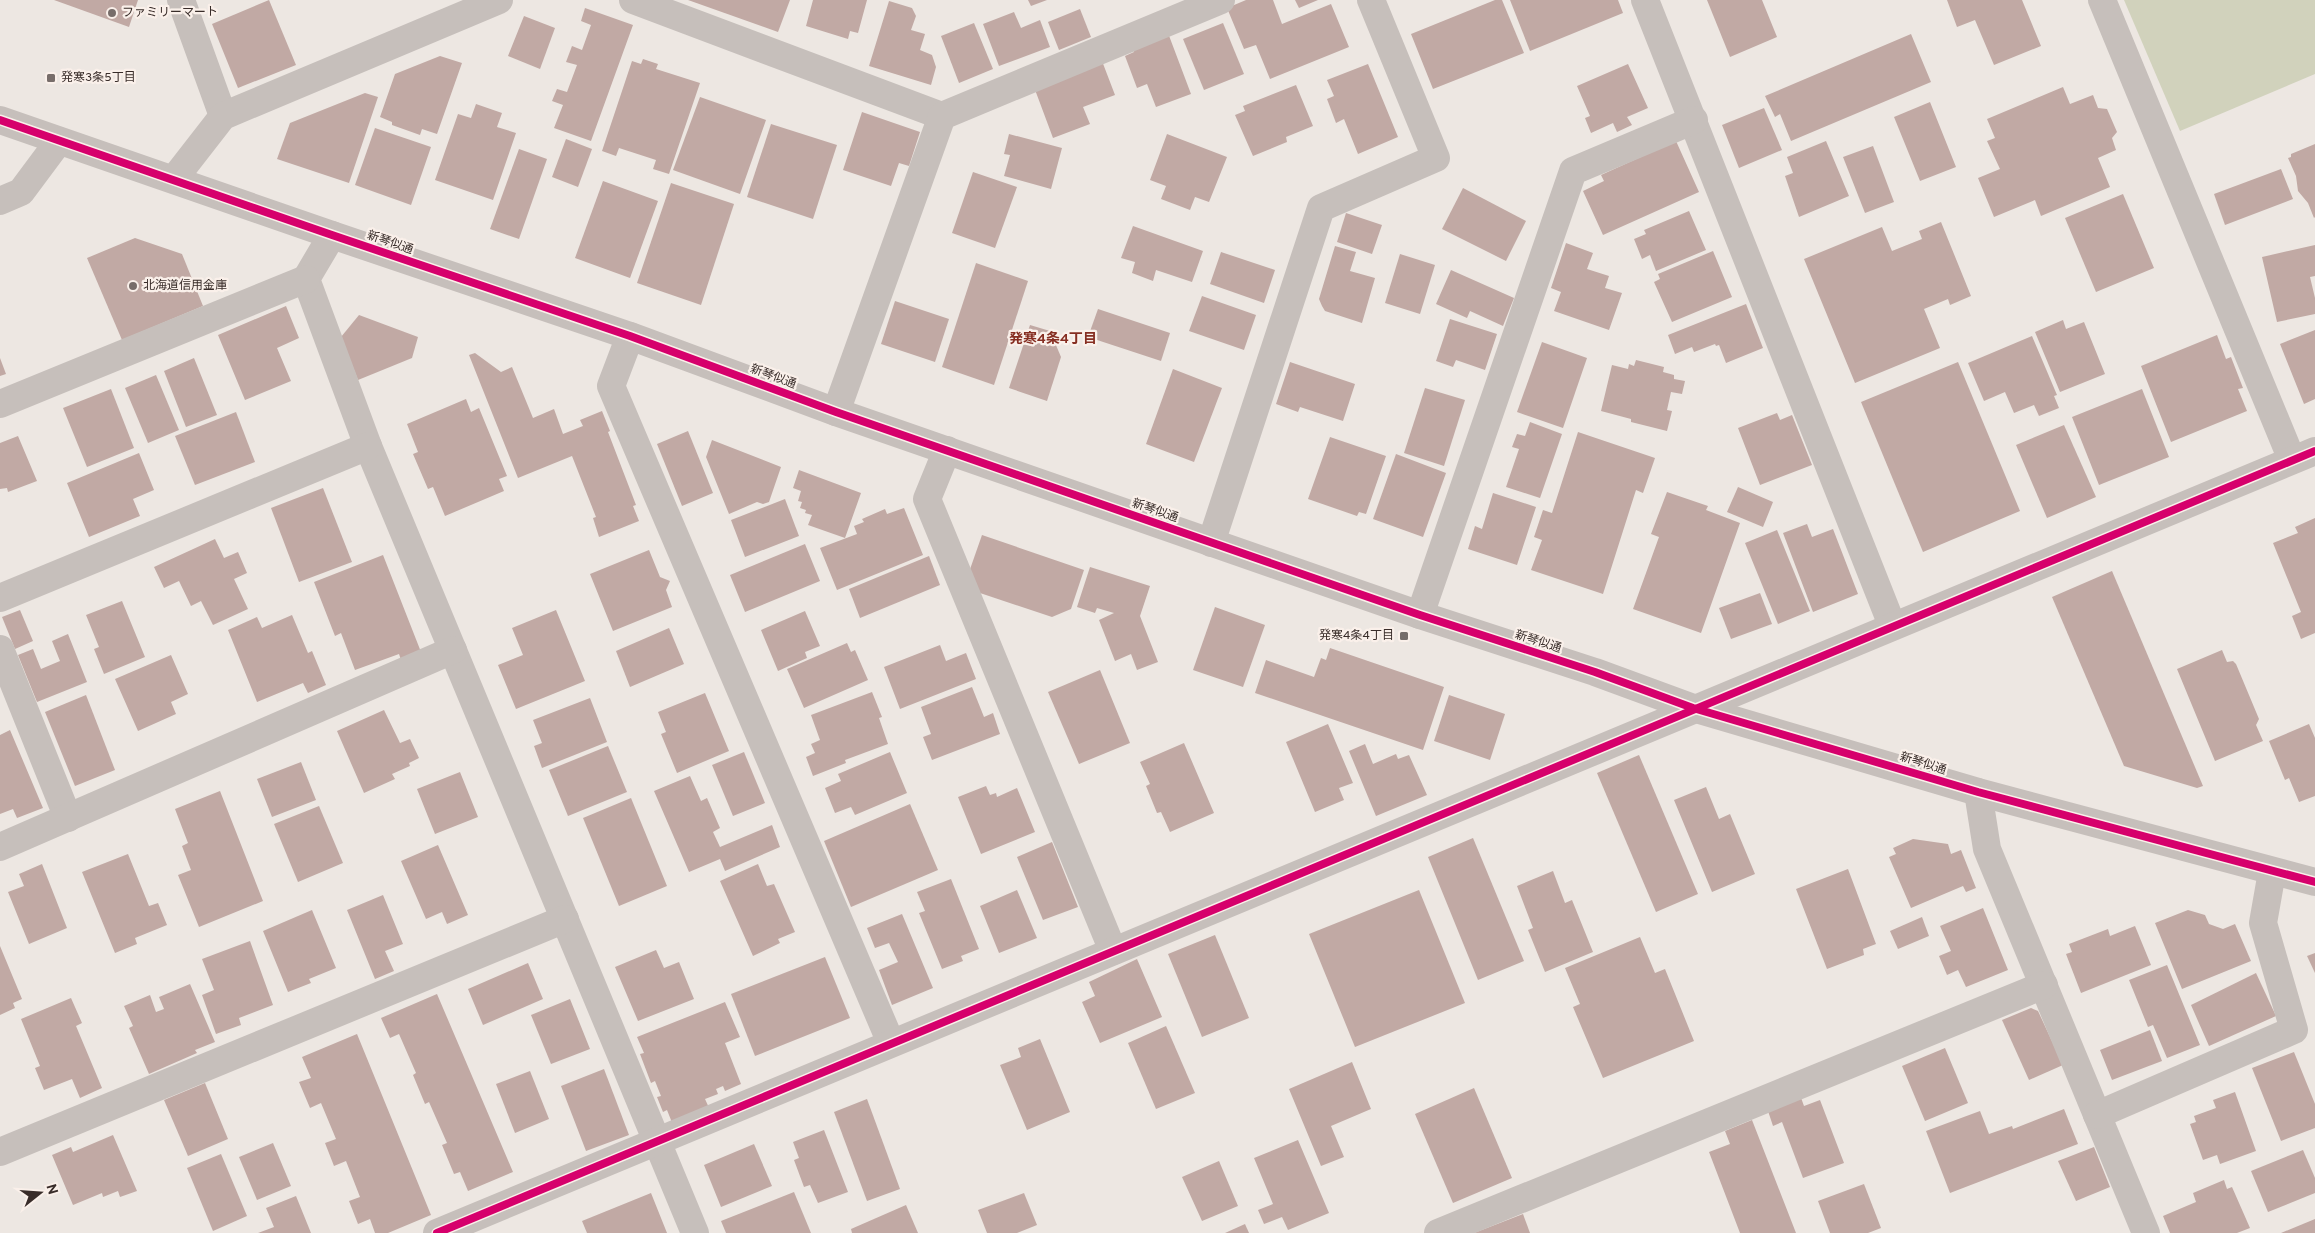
<svg xmlns="http://www.w3.org/2000/svg" width="2315" height="1233" font-family="Overpass,'Noto Sans JP',sans-serif">
<rect width="100%" height="100%" fill="#ede7e2"/>
<polygon fill="#d1d2bc" points="2124,0 2315,0 2315,74 2180,131"/>
<g fill="#c1a9a4">
<polygon points="54,0 138,0 129,27"/>
<polygon points="269,0 296,65 238,88 212,24"/>
<polygon points="688,0 790,0 778,32"/>
<polygon points="813,0 867,0 858,33 850,31 848,39 806,26"/>
<polygon points="1028,0 1047,0 1031,6"/>
<polygon points="1246,0 1273,0 1282,24 1331,4 1349,47 1270,79 1256,45 1244,49 1227,8"/>
<polygon points="1295,0 1318,0 1299,8"/>
<polygon points="1495,0 1502,0 1524,53 1433,89 1411,34"/>
<polygon points="1510,0 1618,0 1623,13 1530,51"/>
<polygon points="1707,0 1762,0 1777,37 1730,57"/>
<polygon points="1947,0 2022,0 2041,46 1994,65 1975,20 1957,27"/>
<polygon points="889,1 912,8 916,16 911,30 925,34 920,50 932,55 936,67 931,85 869,66"/>
<polygon points="585,8 633,25 591,141 554,128 563,105 552,101 557,89 567,92 577,65 566,62 572,46 582,50 591,25 581,21"/>
<polygon points="1080,9 1091,37 1059,50 1048,22"/>
<polygon points="1014,12 1021,28 1040,20 1050,47 999,66 983,24"/>
<polygon points="524,16 555,28 540,69 508,56"/>
<polygon points="974,23 993,69 959,83 941,36"/>
<polygon points="1223,23 1244,74 1204,90 1183,39"/>
<polygon points="1168,33 1191,94 1156,107 1147,84 1137,88 1125,56 1134,52 1132,47"/>
<polygon points="1911,34 1931,82 1791,141 1780,114 1775,117 1765,96"/>
<polygon points="440,56 462,63 437,134 422,129 420,135 392,125 392,122 380,117 395,74"/>
<polygon points="643,59 658,64 656,69 700,83 669,174 653,169 656,160 619,148 616,156 602,151 632,61 641,64"/>
<polygon points="1102,61 1115,95 1083,107 1090,124 1053,138 1034,87"/>
<polygon points="1368,64 1398,137 1358,154 1344,119 1336,123 1327,99 1334,96 1327,80"/>
<polygon points="1628,64 1648,108 1627,117 1632,125 1617,132 1613,123 1591,133 1585,118 1590,116 1577,86"/>
<polygon points="1296,85 1313,126 1286,137 1287,142 1253,156 1235,115 1245,111 1243,106"/>
<polygon points="2063,87 2070,104 2093,95 2098,108 2107,109 2117,132 2112,138 2116,150 2098,158 2110,187 2041,216 2035,200 1994,217 1978,178 2000,169 1987,141 1995,138 1987,119"/>
<polygon points="365,93 378,97 349,183 277,159 290,123"/>
<polygon points="700,97 766,120 740,194 673,170"/>
<polygon points="1930,102 1956,167 1920,181 1894,117"/>
<polygon points="476,104 502,113 497,127 516,133 493,200 435,180 458,114 471,118"/>
<polygon points="1764,108 1782,150 1739,168 1722,125"/>
<polygon points="862,112 920,132 909,166 899,163 891,186 843,170"/>
<polygon points="771,124 837,145 813,219 747,197"/>
<polygon points="375,128 431,147 411,205 355,185"/>
<polygon points="1009,134 1062,148 1051,189 1004,176 1010,155 1004,154"/>
<polygon points="1167,134 1227,157 1209,202 1195,197 1190,210 1161,199 1166,186 1150,180"/>
<polygon points="566,139 592,149 578,187 552,177"/>
<polygon points="1676,141 1699,192 1603,235 1583,191 1604,181 1601,175"/>
<polygon points="1826,141 1849,196 1799,217 1785,176 1793,173 1787,157"/>
<polygon points="2315,144 2315,217 2314,218 2308,203 2298,191 2296,176 2288,158 2291,157 2291,154"/>
<polygon points="1873,146 1894,202 1865,213 1843,157"/>
<polygon points="519,149 547,159 519,239 490,229"/>
<polygon points="2281,169 2293,199 2225,225 2214,194"/>
<polygon points="973,172 1017,187 995,248 952,233"/>
<polygon points="603,181 658,201 630,278 575,258"/>
<polygon points="671,183 734,204 701,305 637,283"/>
<polygon points="1463,188 1526,221 1506,261 1442,229"/>
<polygon points="2123,194 2154,268 2096,292 2065,218"/>
<polygon points="1689,211 1706,250 1656,271 1650,255 1642,259 1634,239 1646,234 1644,230"/>
<polygon points="1346,213 1382,225 1372,254 1337,242"/>
<polygon points="1941,222 1971,296 1950,305 1948,299 1924,309 1940,348 1855,383 1804,259 1882,227 1892,251 1922,239 1919,231"/>
<polygon points="1133,226 1203,251 1192,282 1156,270 1153,281 1132,273 1135,262 1121,258"/>
<polygon points="135,238 182,254 203,306 122,340 87,258"/>
<polygon points="1566,243 1593,253 1587,269 1609,276 1605,288 1622,293 1609,330 1554,311 1561,292 1551,288"/>
<polygon points="2315,245 2315,276 2310,277 2315,298 2315,314 2277,322 2262,257"/>
<polygon points="1335,246 1356,252 1350,271 1375,278 1362,323 1325,311 1322,306 1319,299"/>
<polygon points="1713,251 1732,297 1672,322 1654,282 1660,279 1658,274"/>
<polygon points="1221,252 1275,270 1264,303 1210,284"/>
<polygon points="1400,254 1435,265 1420,314 1385,303"/>
<polygon points="976,263 1028,281 994,385 942,367"/>
<polygon points="1451,270 1514,298 1503,326 1470,311 1467,318 1436,304"/>
<polygon points="1202,296 1256,315 1244,350 1189,331"/>
<polygon points="895,301 949,319 935,362 881,344"/>
<polygon points="1746,304 1763,348 1726,363 1719,345 1716,346 1715,344 1694,352 1692,347 1675,354 1668,335"/>
<polygon points="286,306 299,338 277,348 291,381 245,400 218,335"/>
<polygon points="1098,309 1170,333 1161,361 1088,337"/>
<polygon points="359,315 418,337 412,358 358,380 341,337"/>
<polygon points="1450,319 1497,334 1485,370 1456,360 1453,367 1436,361"/>
<polygon points="2063,320 2066,329 2084,322 2105,374 2060,392 2035,332"/>
<polygon points="1030,325 1050,331 1061,357 1047,401 1009,388"/>
<polygon points="2315,330 2315,399 2304,404 2280,344"/>
<polygon points="2217,335 2226,359 2231,357 2243,388 2238,389 2247,411 2171,442 2141,366"/>
<polygon points="2032,336 2057,395 2054,396 2059,408 2039,416 2034,405 2014,413 2005,392 1984,401 1968,363"/>
<polygon points="1542,342 1587,358 1563,428 1517,412"/>
<polygon points="475,353 501,372 512,367 533,418 554,409 563,434 583,426 580,420 602,411 610,431 608,432 636,505 633,506 639,521 599,537 593,518 596,517 572,456 518,478 469,355"/>
<polygon points="0,358 6,374 0,376"/>
<polygon points="194,358 217,415 186,427 164,371"/>
<polygon points="1636,360 1664,367 1663,372 1674,375 1674,379 1685,381 1682,394 1671,392 1667,410 1672,411 1667,431 1631,422 1631,419 1601,411 1612,365 1628,369 1629,364 1634,366"/>
<polygon points="1290,362 1355,384 1343,421 1300,407 1298,412 1276,404"/>
<polygon points="1958,362 2020,511 1923,552 1861,402"/>
<polygon points="1173,369 1222,388 1194,462 1146,444"/>
<polygon points="156,375 179,430 148,443 125,388"/>
<polygon points="1425,388 1465,400 1444,466 1404,453"/>
<polygon points="111,389 134,448 87,467 63,408"/>
<polygon points="2142,389 2169,457 2099,485 2072,417"/>
<polygon points="466,399 471,412 479,408 507,476 499,479 504,491 445,516 433,487 428,489 413,454 418,452 407,424"/>
<polygon points="236,412 255,462 195,485 175,436"/>
<polygon points="1777,413 1780,420 1792,415 1812,465 1760,485 1738,428"/>
<polygon points="1530,422 1562,434 1540,498 1506,487 1519,449 1512,447 1517,434 1525,436"/>
<polygon points="2064,425 2096,497 2047,518 2016,445"/>
<polygon points="688,431 713,493 682,506 657,444"/>
<polygon points="1578,432 1655,458 1643,493 1636,490 1603,594 1531,570 1542,540 1534,537 1543,510 1552,513"/>
<polygon points="18,436 37,481 8,492 7,488 0,489 0,443"/>
<polygon points="1330,437 1386,456 1366,514 1359,512 1357,516 1308,499"/>
<polygon points="712,440 781,467 769,502 763,504 757,502 729,514 706,457"/>
<polygon points="139,453 154,490 133,499 140,516 89,537 67,483"/>
<polygon points="1396,454 1446,473 1423,537 1373,519"/>
<polygon points="799,470 861,493 845,538 808,525 812,515 805,513 806,510 800,508 802,502 798,501 801,491 793,488"/>
<polygon points="1738,487 1773,502 1763,527 1727,512"/>
<polygon points="323,488 352,562 299,582 271,508"/>
<polygon points="1667,492 1708,506 1706,510 1740,523 1701,633 1633,609 1659,537 1651,534"/>
<polygon points="1493,493 1536,507 1517,565 1468,549 1475,526 1482,529"/>
<polygon points="785,499 799,536 745,557 731,520"/>
<polygon points="904,508 923,555 837,590 820,548 857,534 854,526 864,522 862,519 885,509 887,514"/>
<polygon points="2315,518 2315,633 2301,639 2292,616 2301,612 2273,543 2298,533 2295,527"/>
<polygon points="1807,524 1812,537 1833,529 1858,594 1813,612 1783,533"/>
<polygon points="1777,530 1810,611 1778,624 1745,543"/>
<polygon points="982,535 1084,570 1071,609 1052,617 977,592 968,575"/>
<polygon points="215,539 224,558 238,552 247,573 234,579 248,609 213,625 201,601 191,606 179,581 164,588 154,567"/>
<polygon points="805,544 820,581 745,612 730,575"/>
<polygon points="649,550 660,577 670,581 666,590 672,607 613,631 590,574"/>
<polygon points="383,555 421,652 401,660 399,654 355,670 341,633 335,636 314,582"/>
<polygon points="929,556 940,585 860,618 849,589"/>
<polygon points="1090,567 1150,586 1140,616 1158,662 1137,670 1131,654 1115,661 1099,620 1114,613 1097,608 1095,613 1077,607"/>
<polygon points="2112,571 2203,786 2197,788 2124,766 2052,597"/>
<polygon points="1760,593 1772,624 1731,639 1719,608"/>
<polygon points="122,601 145,657 104,674 94,649 99,647 86,615"/>
<polygon points="1215,607 1265,625 1243,687 1193,670"/>
<polygon points="20,610 33,641 15,649 2,617"/>
<polygon points="556,610 585,681 516,709 498,665 523,655 512,628"/>
<polygon points="805,611 820,646 805,652 807,658 778,671 761,630"/>
<polygon points="292,615 308,653 312,651 326,685 308,693 303,683 257,702 228,630 257,617 262,628"/>
<polygon points="669,628 684,664 630,687 616,651"/>
<polygon points="68,634 87,682 37,702 18,655 33,649 41,669 60,661 52,641"/>
<polygon points="847,643 851,652 855,650 868,680 804,708 787,669"/>
<polygon points="940,645 946,661 966,653 976,679 900,709 884,667"/>
<polygon points="1330,648 1444,687 1423,750 1255,693 1266,660 1314,677 1321,658 1326,660"/>
<polygon points="2222,650 2227,662 2233,661 2236,664 2259,719 2256,725 2263,741 2215,761 2177,669"/>
<polygon points="171,655 188,694 171,702 176,714 138,731 115,679"/>
<polygon points="1100,670 1130,743 1079,764 1048,692"/>
<polygon points="972,687 984,717 993,713 1000,734 932,760 923,737 931,734 921,707"/>
<polygon points="872,692 882,717 879,718 888,744 845,760 846,763 813,776 806,757 815,753 811,744 820,740 811,715"/>
<polygon points="705,693 729,751 677,773 661,734 666,732 658,712"/>
<polygon points="86,695 115,770 75,786 45,712"/>
<polygon points="1449,695 1505,714 1490,760 1434,741"/>
<polygon points="590,698 607,742 542,768 534,746 542,743 533,720"/>
<polygon points="384,710 400,743 410,739 419,758 409,763 410,766 392,774 395,779 364,793 337,731"/>
<polygon points="1328,724 1353,783 1339,788 1344,800 1315,812 1286,742"/>
<polygon points="2309,724 2315,738 2315,796 2299,802 2289,778 2285,780 2269,741"/>
<polygon points="10,730 43,808 17,818 13,809 0,814 0,735"/>
<polygon points="1184,743 1214,813 1170,832 1161,812 1157,813 1146,786 1150,784 1140,762"/>
<polygon points="1365,744 1373,764 1396,754 1398,759 1409,755 1427,795 1376,816 1349,751"/>
<polygon points="608,746 627,792 568,816 549,770"/>
<polygon points="744,752 765,803 733,816 712,765"/>
<polygon points="890,752 907,793 855,815 851,807 835,813 825,788 841,781 838,774"/>
<polygon points="1639,755 1698,894 1656,912 1597,773"/>
<polygon points="301,762 316,800 272,817 257,779"/>
<polygon points="460,772 478,817 435,834 417,789"/>
<polygon points="690,776 701,801 707,798 720,828 713,832 720,847 772,825 780,847 725,871 720,859 689,872 654,791"/>
<polygon points="986,786 990,795 996,793 997,797 1017,788 1035,832 981,854 958,797"/>
<polygon points="1706,787 1719,819 1730,814 1755,874 1712,892 1674,800"/>
<polygon points="220,791 263,901 199,927 178,875 191,870 182,846 188,843 175,809"/>
<polygon points="631,798 667,886 619,906 583,818"/>
<polygon points="910,804 938,870 851,907 824,841"/>
<polygon points="319,806 343,863 298,882 274,824"/>
<polygon points="1473,838 1524,961 1478,980 1428,857"/>
<polygon points="1913,839 1948,844 1951,854 1961,850 1976,888 1966,892 1963,886 1911,908 1889,857 1896,854 1893,848"/>
<polygon points="1052,842 1078,907 1043,920 1017,857"/>
<polygon points="438,845 468,915 447,924 442,912 426,919 401,861"/>
<polygon points="128,854 149,906 158,903 167,925 135,938 137,944 115,953 82,872"/>
<polygon points="42,864 67,928 29,944 8,892 24,886 19,874"/>
<polygon points="758,864 767,886 774,884 795,932 778,939 780,943 753,956 720,881"/>
<polygon points="1848,869 1876,944 1863,949 1864,955 1827,969 1796,889"/>
<polygon points="1553,871 1565,903 1572,900 1593,952 1545,972 1528,930 1533,928 1517,886"/>
<polygon points="951,879 979,949 961,956 963,961 942,969 919,913 925,911 917,892"/>
<polygon points="1017,890 1037,938 999,953 980,906"/>
<polygon points="1419,890 1465,1003 1355,1047 1309,934"/>
<polygon points="383,895 403,944 385,951 394,971 375,979 347,910"/>
<polygon points="1983,908 2008,970 1966,987 1958,970 1947,975 1939,956 1951,951 1940,926"/>
<polygon points="312,910 336,968 309,979 311,983 288,992 263,931"/>
<polygon points="2188,910 2205,915 2209,924 2223,929 2235,924 2251,961 2182,989 2155,923"/>
<polygon points="902,914 933,988 892,1005 879,970 898,962 889,943 875,948 867,928"/>
<polygon points="1922,917 1929,936 1898,949 1890,931"/>
<polygon points="2135,926 2151,965 2081,993 2066,954 2072,952 2069,944 2108,929 2110,936"/>
<polygon points="1215,935 1249,1018 1202,1037 1168,954"/>
<polygon points="1640,937 1655,973 1665,969 1694,1041 1603,1078 1573,1007 1580,1004 1565,968"/>
<polygon points="250,941 273,1005 239,1018 241,1025 216,1034 202,995 214,990 202,959"/>
<polygon points="0,946 22,999 13,1003 15,1008 0,1015"/>
<polygon points="656,950 664,968 679,962 694,999 638,1021 615,967"/>
<polygon points="2315,953 2315,973 2307,956"/>
<polygon points="825,957 850,1018 755,1056 731,994"/>
<polygon points="1137,959 1162,1017 1100,1043 1082,1002 1095,996 1089,982"/>
<polygon points="528,963 543,999 483,1025 468,989"/>
<polygon points="2167,965 2200,1045 2167,1058 2153,1025 2148,1027 2129,980"/>
<polygon points="2256,973 2276,1016 2209,1046 2191,1005"/>
<polygon points="190,984 215,1042 195,1050 197,1053 149,1074 129,1028 133,1026 124,1006 150,995 156,1012 164,1009 159,997"/>
<polygon points="437,994 513,1172 468,1191 460,1172 454,1174 442,1145 447,1143 429,1102 425,1104 413,1075 416,1073 399,1034 390,1038 381,1018"/>
<polygon points="71,998 82,1023 76,1026 102,1088 80,1098 72,1079 44,1090 35,1068 40,1066 21,1019"/>
<polygon points="570,999 590,1049 551,1064 531,1015"/>
<polygon points="725,1002 740,1037 725,1043 741,1084 725,1091 723,1086 716,1089 718,1094 705,1099 710,1110 673,1125 667,1110 663,1112 657,1097 661,1096 655,1081 651,1083 640,1054 644,1053 637,1037"/>
<polygon points="2031,1008 2038,1011 2063,1065 2029,1080 2002,1020"/>
<polygon points="1166,1026 1195,1093 1156,1109 1128,1043"/>
<polygon points="2150,1030 2162,1061 2112,1080 2100,1050"/>
<polygon points="357,1034 431,1215 388,1233 375,1233 370,1219 358,1224 349,1201 360,1197 346,1161 334,1166 325,1143 336,1139 321,1103 310,1108 299,1082 311,1078 302,1057"/>
<polygon points="1040,1039 1070,1112 1027,1130 1000,1065 1021,1057 1018,1048"/>
<polygon points="1945,1048 1968,1103 1925,1121 1902,1066"/>
<polygon points="2294,1052 2315,1104 2315,1128 2281,1141 2252,1068"/>
<polygon points="1352,1062 1371,1109 1331,1126 1344,1157 1321,1166 1289,1089"/>
<polygon points="604,1069 629,1135 586,1151 561,1086"/>
<polygon points="530,1071 549,1119 515,1133 496,1084"/>
<polygon points="205,1083 228,1139 188,1156 164,1100"/>
<polygon points="1474,1088 1512,1178 1453,1203 1415,1114"/>
<polygon points="2235,1092 2256,1151 2220,1164 2217,1155 2203,1160 2190,1124 2196,1122 2194,1116 2216,1108 2213,1100"/>
<polygon points="1800,1095 1804,1106 1820,1100 1844,1163 1803,1178 1782,1122 1773,1126 1767,1108"/>
<polygon points="867,1099 900,1189 867,1201 834,1112"/>
<polygon points="2064,1109 2078,1144 1950,1193 1926,1131 1980,1111 1989,1134 2012,1126 2013,1129"/>
<polygon points="1752,1120 1796,1233 1740,1233 1709,1152 1730,1144 1725,1131"/>
<polygon points="824,1130 848,1192 818,1203 810,1185 804,1187 794,1160 799,1158 793,1142"/>
<polygon points="113,1135 137,1191 120,1197 118,1191 103,1197 102,1193 73,1205 52,1155 71,1147 73,1152"/>
<polygon points="1298,1140 1329,1213 1288,1230 1282,1217 1264,1224 1258,1210 1273,1204 1254,1158"/>
<polygon points="273,1143 291,1186 257,1200 239,1157"/>
<polygon points="754,1144 772,1186 721,1207 704,1165"/>
<polygon points="2094,1147 2110,1187 2076,1201 2058,1161"/>
<polygon points="2303,1150 2315,1178 2315,1193 2268,1212 2251,1171"/>
<polygon points="221,1154 247,1216 213,1231 187,1168"/>
<polygon points="1219,1161 1238,1206 1202,1221 1182,1177"/>
<polygon points="2224,1180 2227,1189 2232,1187 2250,1228 2237,1233 2170,1233 2163,1216 2196,1202 2193,1193"/>
<polygon points="1864,1184 1881,1228 1868,1233 1830,1233 1818,1201"/>
<polygon points="794,1192 811,1233 726,1233 721,1221"/>
<polygon points="651,1193 667,1233 587,1233 582,1221"/>
<polygon points="1024,1193 1037,1225 1017,1233 987,1233 978,1210"/>
<polygon points="296,1196 311,1233 258,1233 274,1227 266,1208"/>
<polygon points="906,1205 918,1233 852,1233 851,1229"/>
<polygon points="1523,1214 1530,1233 1474,1233"/>
<polygon points="2315,1219 2315,1233 2281,1233"/>
<polygon points="1245,1224 1249,1233 1225,1233"/>
</g>
<g fill="none" stroke-linecap="round" stroke-linejoin="round">
<g stroke="#c6bfbb" stroke-width="28">
<polyline points="181,0 223,116"/>
<polyline points="633,0 942,116"/>
<polyline points="1645,0 1892,625"/>
<polyline points="2102,0 2292,460"/>
<polyline points="0,120 332,235 630,336 836,412 1420,615 1595,672 1693,708 1978,792 2315,882"/>
<polyline points="174,179 223,116 499,0"/>
<polyline points="0,201 21,192 59,141"/>
<polyline points="332,235 306,279 368,446 695,1233"/>
<polyline points="630,336 611,386 891,1043"/>
<polyline points="0,404 306,279"/>
<polyline points="836,412 942,116 1221,0"/>
<polyline points="947,450 927,499 1113,951"/>
<polyline points="1211,543 1321,208 1436,158 1371,0"/>
<polyline points="0,598 368,446"/>
<polyline points="1420,615 1573,171 1694,120"/>
<polyline points="0,649 68,818"/>
<polyline points="1978,792 1987,849 2146,1233"/>
<polyline points="0,847 453,650"/>
<polyline points="2097,1115 2294,1030 2263,923 2272,872"/>
<polyline points="0,1152 565,919"/>
<polyline points="437,1233 2315,451"/>
<polyline points="1438,1233 2044,985"/>
</g>
<defs>
<g id="cycleway">
<polyline points="0,120 332,235 630,336 836,412 1420,615 1595,672 1693,708 1978,792 2315,882"/>
<polyline points="437,1233 2315,451"/>
</g>
</defs>
<use href="#cycleway" stroke="#faf0ea" stroke-width="11"/>
<use href="#cycleway" stroke="#d6006c" stroke-width="8"/>
</g>
<g fill="#776d6a" stroke="#faf0ea" stroke-width="2">
<circle cx="112" cy="13" r="5"/>
<rect x="46" y="73" width="10" height="10" rx="2.5"/>
<circle cx="133" cy="286" r="5"/>
<rect x="1399" y="631" width="10" height="10" rx="2.5"/>
</g>
<g text-anchor="middle" dominant-baseline="central" stroke-width="4.5" stroke-linejoin="round" paint-order="stroke">
<g font-size="12" fill="#382c29" stroke="#faf0ea" text-anchor="start">
<text x="122" y="13">ファミリーマート</text>
<text x="61" y="78">発寒3条5丁目</text>
<text x="143" y="286">北海道信用金庫</text>
<text x="1394" y="636" text-anchor="end">発寒4条4丁目</text>
</g>
<g font-size="12" fill="#382c29" stroke="#faf0ea">
<text transform="translate(390 243) rotate(19)">新琴似通</text>
<text transform="translate(773 377) rotate(20)">新琴似通</text>
<text transform="translate(1155 511) rotate(19)">新琴似通</text>
<text transform="translate(1538 642) rotate(18)">新琴似通</text>
<text transform="translate(1923 764) rotate(17)">新琴似通</text>
</g>
<g font-size="14" font-weight="bold" fill="#862e22" stroke="#faf0ea">
<text x="1053" y="339">発寒4条4丁目</text>
</g>
</g>
<g transform="translate(40 1193) rotate(73)" stroke="#faf0ea" stroke-width="4" paint-order="stroke">
<path d="M0-4L9 19L0 12L-9 19Z" fill="#382c29"/>
<text y="-8" font-size="14" font-weight="bold" text-anchor="middle" fill="#382c29">N</text>
</g>
</svg>
